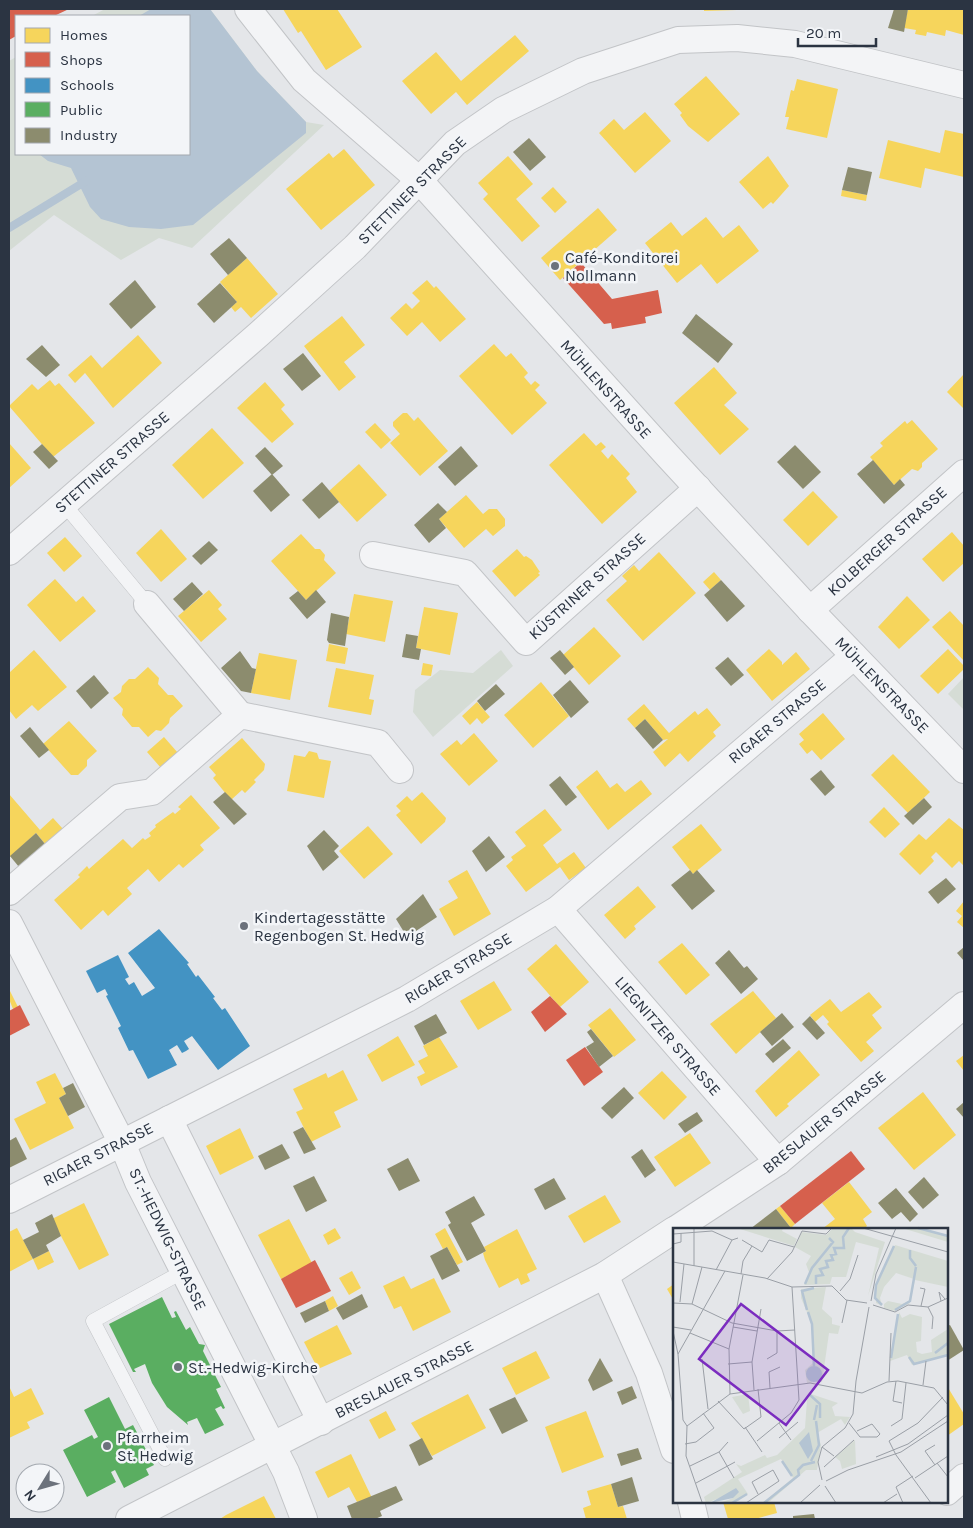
<svg xmlns="http://www.w3.org/2000/svg" width="973" height="1528" font-family="Karla,sans-serif">
<rect width="100%" height="100%" fill="#e4e6e9"/>
<g fill="#d5dcd5">
<polygon points="105,9 210,9 257,71 306,122 324,125 192,248 159,238 121,260 54,215 9,251 9,61 16,57 16,154 189,154 189,16 92,16"/>
<polygon points="501,650 513,666 433,737 413,712 415,690 440,670 473,673"/>
<polygon points="964,677 964,710 948,694"/>
</g>
<polygon fill="#b4c4d3" points="151,9 210,9 257,71 306,122 306,133 193,225 161,229 129,227 101,219 90,207 71,168 48,161 39,154 189,154 189,16 139,16"/>
<g fill="#f6d55c">
<polygon points="283,9 337,9 362,47 326,70 301,31 298,33"/>
<polygon points="704,9 737,9 737,10 704,11"/>
<polygon points="908,9 964,9 964,35 946,30 945,36 927,32 926,36 915,34 916,30 904,28"/>
<polygon points="515,35 529,51 467,105 456,92 431,114 402,81 436,52 461,81"/>
<polygon points="706,76 740,114 708,142 688,126 680,115 682,113 674,104"/>
<polygon points="797,79 838,89 827,138 786,129 789,117 785,117 791,90 794,91"/>
<polygon points="645,112 671,141 635,173 599,133 614,119 624,130"/>
<polygon points="945,130 964,134 964,177 925,168 921,188 879,178 888,140 940,153"/>
<polygon points="344,149 375,185 321,230 286,189 329,153 333,158"/>
<polygon points="508,156 533,184 516,199 540,226 522,242 483,199 488,194 478,183"/>
<polygon points="768,156 789,186 773,204 771,202 763,209 739,182"/>
<polygon points="553,187 567,202 555,213 541,198"/>
<polygon points="842,190 867,195 866,201 841,196"/>
<polygon points="598,208 617,230 560,280 541,258"/>
<polygon points="706,217 723,238 739,225 759,251 717,284 701,264 677,283 645,243 671,222 682,236"/>
<polygon points="247,258 278,294 251,318 241,307 235,312 231,307 237,302 220,282"/>
<polygon points="427,280 434,288 436,286 466,319 440,342 422,322 407,336 390,318 406,303 412,309 420,301 412,293"/>
<polygon points="342,316 365,345 344,362 356,377 339,391 304,346"/>
<polygon points="138,335 162,363 113,408 85,373 75,383 68,375 91,355 102,368"/>
<polygon points="494,344 506,357 511,353 528,373 524,377 531,385 535,381 540,385 535,390 547,403 512,435 459,376"/>
<polygon points="714,367 737,393 724,405 749,429 720,455 674,403"/>
<polygon points="964,374 964,409 947,392"/>
<polygon points="50,380 55,386 59,383 95,423 53,457 9,406 32,384 38,390"/>
<polygon points="265,382 285,405 281,409 294,424 272,443 237,408"/>
<polygon points="403,413 407,413 414,421 418,417 448,451 420,476 390,443 400,434 393,426 393,422"/>
<polygon points="912,420 938,449 922,463 922,467 918,471 912,469 894,485 870,457 883,446 880,443 905,421 907,424"/>
<polygon points="375,423 391,440 381,449 365,432"/>
<polygon points="212,428 244,463 203,499 172,465"/>
<polygon points="584,433 596,446 601,442 606,447 601,451 608,459 612,454 630,474 626,478 637,492 602,524 549,465"/>
<polygon points="9,443 31,468 9,488"/>
<polygon points="359,464 387,495 357,522 329,491"/>
<polygon points="813,491 838,517 808,546 783,520"/>
<polygon points="466,495 483,514 489,509 497,509 505,519 505,526 493,536 486,529 464,548 439,519"/>
<polygon points="161,529 187,559 161,582 136,553"/>
<polygon points="952,532 964,546 964,563 943,582 922,559"/>
<polygon points="301,534 315,549 320,549 325,555 324,560 336,573 306,600 271,561"/>
<polygon points="65,537 82,556 64,572 47,553"/>
<polygon points="517,549 524,557 526,556 532,560 540,572 538,573 540,575 515,597 492,571"/>
<polygon points="659,552 696,593 643,641 606,600 627,581 622,576 634,565 639,571"/>
<polygon points="714,572 721,580 710,590 703,582"/>
<polygon points="55,579 76,602 83,596 96,611 60,642 27,605"/>
<polygon points="209,590 222,605 218,609 227,619 201,642 178,616"/>
<polygon points="354,594 393,601 385,642 346,634"/>
<polygon points="907,596 930,620 899,649 878,627"/>
<polygon points="424,607 458,613 450,655 416,648"/>
<polygon points="950,611 964,626 964,661 932,627"/>
<polygon points="594,627 621,656 589,685 563,655"/>
<polygon points="329,644 348,648 345,664 326,661"/>
<polygon points="769,649 782,662 782,665 796,652 810,669 772,701 746,670"/>
<polygon points="948,649 964,666 964,669 938,694 920,676"/>
<polygon points="34,650 67,687 38,711 32,705 16,719 9,710 9,673"/>
<polygon points="259,653 297,660 290,700 251,693"/>
<polygon points="423,663 433,665 431,676 421,675"/>
<polygon points="148,667 159,678 158,684 168,695 173,695 183,706 170,718 169,723 161,731 156,730 148,737 139,727 132,727 122,715 123,709 113,698 121,692 122,686 129,679 135,679"/>
<polygon points="336,668 374,675 369,699 374,700 371,715 328,707"/>
<polygon points="541,682 569,716 533,748 504,715"/>
<polygon points="477,702 490,717 482,724 477,718 470,725 462,716"/>
<polygon points="644,704 669,733 695,711 698,715 707,708 721,725 713,732 716,736 688,762 680,753 665,767 653,752 668,739 663,740 645,719 635,728 627,719"/>
<polygon points="823,713 845,739 821,760 812,750 807,754 799,744 804,740 799,734"/>
<polygon points="69,721 97,751 87,760 87,766 78,775 71,775 43,744"/>
<polygon points="474,733 498,761 469,786 440,754 457,740 461,745"/>
<polygon points="164,737 178,753 161,768 147,752"/>
<polygon points="242,738 265,764 264,770 254,780 256,782 245,793 242,790 231,800 213,778 216,775 209,767"/>
<polygon points="309,751 317,753 319,759 331,761 324,798 287,791 294,755 305,757"/>
<polygon points="893,754 930,792 908,813 871,775"/>
<polygon points="597,770 610,788 617,783 625,792 641,780 652,794 608,830 576,787"/>
<polygon points="422,792 446,818 445,822 421,844 396,815 401,811 396,806 407,796 412,801"/>
<polygon points="9,794 40,830 53,818 63,829 45,844 36,833 9,858"/>
<polygon points="191,795 220,828 200,845 204,850 183,868 179,864 159,882 148,869 127,888 132,894 108,916 103,910 81,930 54,900 80,877 78,875 87,866 89,869 123,839 132,848 143,838 145,840 151,836 149,833 156,827 155,825 173,812 175,814 181,809 178,807"/>
<polygon points="884,807 900,824 885,838 869,822"/>
<polygon points="545,809 562,830 543,845 557,864 574,852 586,868 569,880 560,867 526,892 506,866 513,860 511,857 526,846 515,832"/>
<polygon points="949,818 964,830 964,866 959,861 952,868 936,852 931,857 934,861 920,875 899,854 919,834 926,840"/>
<polygon points="701,824 722,850 693,874 672,847"/>
<polygon points="368,826 393,854 364,879 339,851"/>
<polygon points="467,870 491,914 454,936 439,909 458,898 448,881"/>
<polygon points="638,886 656,907 634,926 636,929 625,939 604,915"/>
<polygon points="964,901 964,928 957,922 962,916 956,911"/>
<polygon points="682,943 710,975 686,995 658,962"/>
<polygon points="556,944 589,982 560,1007 527,969"/>
<polygon points="494,981 512,1010 478,1030 460,1001"/>
<polygon points="9,989 18,1007 13,1009 9,999"/>
<polygon points="753,991 776,1018 736,1054 710,1024"/>
<polygon points="869,992 882,1007 872,1015 882,1028 866,1042 874,1051 861,1062 827,1024 829,1022 823,1015 815,1022 810,1015 830,999 841,1012"/>
<polygon points="610,1008 636,1040 614,1057 588,1025"/>
<polygon points="398,1036 415,1065 382,1082 367,1055"/>
<polygon points="439,1037 458,1067 421,1086 417,1077 425,1073 418,1061 428,1056 423,1046"/>
<polygon points="799,1050 820,1075 787,1104 789,1106 776,1117 755,1091"/>
<polygon points="964,1055 964,1071 956,1061"/>
<polygon points="343,1070 358,1100 334,1112 341,1127 311,1142 296,1112 303,1109 293,1089 326,1073 328,1078"/>
<polygon points="662,1071 687,1097 664,1120 638,1093"/>
<polygon points="55,1073 66,1094 59,1098 74,1128 30,1150 14,1119 46,1103 36,1082"/>
<polygon points="923,1092 956,1135 914,1170 878,1128"/>
<polygon points="240,1128 254,1158 220,1175 206,1146"/>
<polygon points="690,1133 711,1163 675,1187 654,1157"/>
<polygon points="849,1182 872,1212 863,1219 867,1226 864,1229 822,1229 835,1219 822,1203"/>
<polygon points="605,1195 621,1222 584,1243 568,1216"/>
<polygon points="84,1203 109,1255 79,1270 52,1219"/>
<polygon points="780,1206 795,1224 791,1228 776,1209"/>
<polygon points="289,1219 312,1263 281,1279 258,1235"/>
<polygon points="17,1228 33,1259 9,1272 9,1232"/>
<polygon points="335,1228 341,1238 328,1245 323,1235"/>
<polygon points="445,1228 463,1262 457,1265 447,1247 443,1249 435,1234"/>
<polygon points="517,1229 537,1269 527,1274 530,1281 521,1285 518,1278 499,1288 485,1260 483,1253 486,1251 484,1247"/>
<polygon points="49,1251 54,1262 38,1270 33,1259"/>
<polygon points="352,1271 361,1288 349,1295 339,1278"/>
<polygon points="404,1276 411,1289 434,1278 451,1312 413,1331 401,1306 394,1309 383,1286"/>
<polygon points="674,1284 674,1301 667,1289"/>
<polygon points="333,1296 338,1306 329,1311 325,1301"/>
<polygon points="337,1325 352,1354 318,1369 304,1342"/>
<polygon points="536,1351 550,1378 516,1395 502,1368"/>
<polygon points="9,1386 14,1397 31,1388 44,1414 27,1422 30,1428 9,1438"/>
<polygon points="947,1386 964,1414 964,1424 947,1436"/>
<polygon points="468,1394 486,1428 432,1456 411,1423"/>
<polygon points="386,1411 396,1430 379,1439 369,1420"/>
<polygon points="586,1411 604,1457 562,1473 545,1427"/>
<polygon points="351,1454 372,1498 357,1502 349,1487 328,1498 315,1472"/>
<polygon points="611,1484 618,1507 623,1506 627,1519 586,1519 583,1508 591,1505 587,1491"/>
<polygon points="264,1496 276,1519 220,1519 226,1515"/>
<polygon points="723,1502 774,1502 777,1513 755,1519 728,1519"/>
</g>
<g fill="#d6604d">
<polygon points="9,9 69,9 54,16 16,16 16,36 9,40"/>
<polygon points="588,256 590,258 583,265 612,299 658,290 662,313 645,317 646,323 612,329 611,323 604,324 563,278"/>
<polygon points="550,996 567,1014 545,1032 531,1012"/>
<polygon points="20,1005 30,1025 9,1036 9,1011"/>
<polygon points="585,1047 603,1072 584,1086 566,1060"/>
<polygon points="851,1151 865,1169 795,1224 780,1206"/>
<polygon points="315,1260 331,1291 296,1308 281,1279"/>
</g>
<polygon fill="#4393c3" points="159,929 189,963 187,964 196,977 198,975 215,997 213,998 222,1010 225,1008 250,1046 218,1070 192,1036 184,1041 189,1049 186,1051 182,1053 177,1045 169,1050 177,1065 148,1079 133,1050 129,1051 118,1028 121,1026 106,996 108,995 105,989 97,993 86,971 118,955 129,977 125,979 129,985 134,982 142,996 155,988 128,953"/>
<g fill="#5aae61">
<polygon points="162,1297 172,1318 176,1317 174,1312 176,1311 186,1330 190,1327 199,1344 205,1345 203,1351 221,1387 216,1389 225,1408 223,1409 221,1406 215,1409 224,1425 205,1434 197,1418 187,1422 188,1425 167,1407 152,1383 145,1364 134,1369 136,1372 133,1372 109,1324"/>
<polygon points="109,1397 125,1429 133,1425 154,1465 146,1469 149,1475 124,1488 115,1470 111,1472 116,1482 87,1497 63,1450 92,1435 94,1439 98,1437 84,1410"/>
</g>
<g fill="#8c8c6e">
<polygon points="894,9 908,9 904,32 888,28"/>
<polygon points="529,138 546,157 530,171 513,152"/>
<polygon points="848,167 872,172 867,195 842,190"/>
<polygon points="229,238 247,258 228,275 210,254"/>
<polygon points="135,280 156,307 131,329 109,304"/>
<polygon points="220,283 237,302 214,323 197,304"/>
<polygon points="696,314 733,344 718,363 682,333"/>
<polygon points="42,345 60,365 46,377 26,359"/>
<polygon points="303,353 321,376 302,391 283,369"/>
<polygon points="42,444 58,461 49,469 33,452"/>
<polygon points="795,445 821,472 803,489 777,462"/>
<polygon points="461,446 478,466 455,486 438,467"/>
<polygon points="265,447 283,466 272,475 255,456"/>
<polygon points="873,460 894,485 900,479 905,485 884,504 857,474"/>
<polygon points="272,474 290,495 271,512 253,491"/>
<polygon points="322,482 339,502 319,519 302,500"/>
<polygon points="438,503 447,512 439,519 446,528 429,543 414,525"/>
<polygon points="209,541 218,550 201,565 192,556"/>
<polygon points="721,580 745,606 727,622 704,595"/>
<polygon points="192,582 203,594 184,611 173,599"/>
<polygon points="316,590 326,602 307,619 289,598 298,591 306,600"/>
<polygon points="331,613 349,617 345,646 329,643 327,640"/>
<polygon points="406,634 418,636 416,648 421,649 419,660 402,657"/>
<polygon points="560,650 574,667 565,675 550,658"/>
<polygon points="240,651 252,668 256,669 251,693 241,691 221,668"/>
<polygon points="728,657 744,675 731,686 715,668"/>
<polygon points="94,675 109,693 91,709 76,691"/>
<polygon points="570,680 589,702 571,718 553,695"/>
<polygon points="496,684 505,694 485,711 477,701"/>
<polygon points="645,719 663,740 653,749 635,728"/>
<polygon points="30,727 49,750 39,758 20,736"/>
<polygon points="821,770 835,787 825,796 810,779"/>
<polygon points="560,776 577,797 566,806 549,785"/>
<polygon points="225,792 247,814 234,825 213,802"/>
<polygon points="924,798 932,807 913,825 904,816"/>
<polygon points="324,830 339,846 334,851 339,857 323,871 307,846"/>
<polygon points="36,833 45,844 19,867 10,856"/>
<polygon points="489,836 505,857 486,872 472,851"/>
<polygon points="690,870 693,874 697,870 715,891 692,910 671,885"/>
<polygon points="946,878 956,889 938,904 928,892"/>
<polygon points="423,894 437,917 407,937 396,919"/>
<polygon points="964,947 964,961 957,953"/>
<polygon points="729,950 744,968 747,966 758,979 741,994 715,963"/>
<polygon points="782,1013 794,1027 772,1046 760,1032"/>
<polygon points="436,1014 447,1033 424,1045 414,1026"/>
<polygon points="810,1016 825,1033 817,1040 802,1024"/>
<polygon points="591,1029 613,1056 599,1067 586,1047 594,1042 587,1032"/>
<polygon points="783,1039 791,1048 773,1063 765,1054"/>
<polygon points="73,1083 85,1107 68,1116 59,1098 66,1094 63,1088"/>
<polygon points="624,1087 634,1098 612,1119 601,1108"/>
<polygon points="964,1102 964,1118 956,1109"/>
<polygon points="697,1112 703,1121 685,1133 678,1124"/>
<polygon points="303,1127 316,1149 304,1154 293,1132"/>
<polygon points="16,1137 27,1159 9,1168 9,1141"/>
<polygon points="282,1144 290,1158 265,1170 258,1156"/>
<polygon points="642,1149 656,1170 645,1178 631,1157"/>
<polygon points="408,1158 420,1181 399,1191 387,1169"/>
<polygon points="314,1176 327,1201 306,1212 293,1186"/>
<polygon points="924,1177 939,1195 923,1209 908,1192"/>
<polygon points="554,1178 566,1199 545,1210 534,1189"/>
<polygon points="896,1188 918,1214 910,1222 901,1212 892,1219 878,1203"/>
<polygon points="474,1196 485,1215 471,1223 486,1251 467,1261 448,1225 451,1223 445,1212"/>
<polygon points="776,1209 791,1228 750,1229"/>
<polygon points="52,1214 61,1236 46,1245 49,1251 33,1259 23,1240 39,1232 35,1223"/>
<polygon points="447,1247 460,1271 442,1280 430,1256"/>
<polygon points="362,1294 368,1307 343,1320 336,1308"/>
<polygon points="325,1301 329,1311 305,1323 300,1313"/>
<polygon points="950,1325 964,1350 947,1361 947,1326"/>
<polygon points="600,1358 613,1381 593,1391 588,1380"/>
<polygon points="632,1386 637,1398 622,1405 617,1392"/>
<polygon points="515,1397 528,1421 502,1434 489,1409"/>
<polygon points="422,1438 433,1459 419,1466 409,1445"/>
<polygon points="638,1448 642,1459 621,1466 617,1454"/>
<polygon points="632,1477 639,1501 618,1507 611,1484"/>
<polygon points="396,1486 403,1500 380,1511 382,1516 375,1519 352,1519 347,1506"/>
<polygon points="814,1514 815,1519 793,1519 793,1516"/>
</g>
<g fill="none" stroke-linecap="round" stroke-linejoin="round">
<polyline stroke="#b4c4d3" stroke-width="8" points="9,228 86,181"/>
<defs>
<g id="lane">
<polyline points="64,504 147,604"/>
<polyline points="165,1459 93,1321 184,1271"/>
</g>
<g id="street">
<polyline points="248,9 304,80 418,179 667,455 810,610 964,770"/>
<polyline points="9,552 259,334 355,247 455,143 503,110 583,71 678,40 737,38 795,44 964,85"/>
<polyline points="373,555 465,573 526,642 698,488"/>
<polyline points="147,604 240,715"/>
<polyline points="810,610 964,473"/>
<polyline points="9,892 120,797 152,792 240,715 378,743 400,770"/>
<polyline points="558,909 778,1162"/>
<polyline points="9,923 122,1143 138,1182 286,1472 304,1519"/>
<polyline points="169,1119 321,1422"/>
<polyline points="9,1200 407,999 558,909 854,656"/>
<polyline points="676,1229 778,1162 964,1005"/>
<polyline points="605,1275 649,1373 674,1450"/>
<polyline points="947,1492 964,1477"/>
<polyline points="691,1502 695,1519"/>
<polyline points="129,1519 605,1275 674,1230"/>
</g>
</defs>
<use href="#lane" stroke="#c2c4c7" stroke-width="15"/>
<use href="#street" stroke="#c2c4c7" stroke-width="28"/>
<use href="#lane" stroke="#f3f4f6" stroke-width="14"/>
<use href="#street" stroke="#f3f4f6" stroke-width="26"/>
</g>
<g fill="#6c727c" stroke="#f3f5f8" stroke-width="2">
<circle cx="555" cy="266" r="5"/>
<circle cx="244" cy="926" r="5"/>
<circle cx="178" cy="1367" r="5"/>
<circle cx="107" cy="1446" r="5"/>
</g>
<g text-anchor="middle" dominant-baseline="central" stroke-width="5" stroke-linejoin="round" paint-order="stroke">
<g font-size="16" fill="#2b3442" stroke="#f3f5f8">
<text transform="translate(412 190) rotate(-45)">STETTINER STRASSE</text>
<text transform="translate(606 389) rotate(48)">MÜHLENSTRASSE</text>
<text transform="translate(112 462) rotate(-41)">STETTINER STRASSE</text>
<text transform="translate(887 541) rotate(-42)">KOLBERGER STRASSE</text>
<text transform="translate(587 586) rotate(-42)">KÜSTRINER STRASSE</text>
<text transform="translate(882 685) rotate(46)">MÜHLENSTRASSE</text>
<text transform="translate(777 721) rotate(-40)">RIGAER STRASSE</text>
<text transform="translate(458 968) rotate(-31)">RIGAER STRASSE</text>
<text transform="translate(668 1036) rotate(49)">LIEGNITZER STRASSE</text>
<text transform="translate(824 1122) rotate(-39)">BRESLAUER STRASSE</text>
<text transform="translate(98 1154) rotate(-27)">RIGAER STRASSE</text>
<text transform="translate(168 1239) rotate(64)">ST.-HEDWIG-STRASSE</text>
<text transform="translate(404 1379) rotate(-27)">BRESLAUER STRASSE</text>
</g>
<g font-size="16" fill="#2b3442" stroke="#f3f5f8" text-anchor="start">
<text x="565" y="257">Café-Konditorei<tspan x="565" dy="18">Nollmann</tspan></text>
<text x="254" y="917">Kindertagesstätte<tspan x="254" dy="18">Regenbogen St. Hedwig</tspan></text>
<text x="188" y="1367">St.-Hedwig-Kirche</text>
<text x="117" y="1437">Pfarrheim<tspan x="117" dy="18">St. Hedwig</tspan></text>
</g>
</g>
<g transform="translate(673 1228)">
<rect width="275" height="275" fill="#e4e6e9"/>
<path d="M110 0 109 3 124 11 121 18 67 1ZM160 0H178L182 4 212 14 195 68 206 20 183 14 173 49H159L157 56 131 57 137 47 133 36 138 28 122 19 129 4 153 7ZM229 0H248L275 8V14ZM222 17 275 33V59L242 52 237 75 222 83 211 80V76L215 73 229 76 236 73 241 51 223 45 211 59 207 70 209 78 203 75 204 52ZM153 59 149 81 159 90V96L167 98 165 106 156 105 149 154 134 155 132 142 140 135 139 96 128 70V61ZM226 84 229 90 237 86 249 89 248 113 243 114 244 124 249 126 259 124 258 112 275 101V127L239 137 234 127 217 133ZM75 166 77 183 70 186 59 169ZM138 166 165 175 159 179 162 188 177 189 172 197 168 191 144 205 148 217 144 242H133L95 275H90L120 250 108 231 65 251 75 266 65 273 47 275 60 270 63 260 55 267 33 275 31 269 69 244 63 236 68 238 92 227 94 230 104 227 132 200 134 172ZM182 212 183 236 169 241 167 233 162 229Z" fill="#d5dcd5"/>
<path d="M133 146a8 8 0 1 1 16 0a8 8 0 1 1-16 0ZM136 204 140 223 135 231 126 215ZM63 260 66 264 60 270 37 275Z" fill="#b4c4d3"/>
<path fill="none" stroke="#b4c4d3" stroke-width="2.5" d="M245 0 275 8M237 22V30L243 38M132 56 139 40 160 14 156 10M143 56V48L150 47 147 41 155 39 153 33 160 32 158 27 163 26 161 20H171L170 9 176 0M209 77 202 70 203 57 221 18M134 82 129 63 141 60M222 82 237 73 243 39M135 84 139 96 141 138M262 125 275 115M236 129 241 136 275 127M218 130 225 86M137 167 147 176V190M141 192 144 177M109 233 119 248M138 233 146 217 143 193M59 275 74 266M91 275 126 247 125 242 130 237 142 234"/>
<path fill="none" stroke="#9a9fa6" stroke-width="1" d="M190 0 275 24M0 6 39 3 59 12 65 10M69 12 89 24 96 12 121 19M0 16 8 14V5M0 34 92 50 119 59 159 58 173 72 194 75M21 38V0M43 42 59 12M68 46 70 33 79 18M94 51 119 24 129 3 153 6 159 0M247 60 252 61 248 78M167 63 177 51 185 27M198 73 203 46 223 0M268 73 266 64 272 71M7 74 11 36M0 75 19 76 59 95 104 103 122 102M19 76 29 39M200 77 222 84 235 77 255 79 275 70M255 79 260 89 259 101M169 95 174 72M0 99 18 102M60 99 84 103M0 103 5 126 10 192 14 198 13 228 29 274M17 105 56 121M5 126 52 43M29 131 35 181M94 131 104 125V103M55 136 79 134M216 153 218 105M223 153 220 173 229 175M250 157 253 133M97 160 96 144 107 139M81 162 79 134 88 81M57 166 56 121 70 47M45 173 71 201 88 189 85 161M106 195 118 212M176 195 187 209H204L207 206 199 196 184 203M14 198 57 166 137 155 189 165 214 154 225 153 261 160 275 177M218 198 229 191 233 155M72 199 89 224M106 210 125 194M84 213 118 185 126 172 119 59M12 216 23 214 41 200 30 185M262 217 252 223 262 237M149 219 161 228M46 224 61 250M223 227 216 213 245 195 270 169M223 227 258 275M203 229 235 216 275 187M264 235 275 249M17 238 46 224 55 214M151 239 181 212M242 250 275 228M149 252 145 234 149 219 172 200 180 186 183 153 196 79M153 253 175 242 228 224 275 193M23 255 62 234M152 258 163 275M73 275 106 253 100 242 79 254 85 266M127 275 147 257M210 275 224 266M230 275 223 259 240 248"/>
<path fill="#7b2cbf" fill-opacity="0.15" stroke="#7b2cbf" stroke-width="2.5" d="M68 76 155 142 113 197 26 131Z"/>
<rect width="275" height="275" fill="none" stroke="#2b3442" stroke-width="2.5"/>
</g>
<rect width="973" height="1528" fill="none" stroke="#2b3442" stroke-width="20"/>
<rect x="15" y="15" width="175" height="140" fill="#f3f5f8" stroke="#a3a8af"/>
<rect x="25" y="28" width="25" height="15" fill="#f6d55c" stroke="#a3a8af"/>
<text x="60" y="40" font-size="15" fill="#2b3442">Homes</text>
<rect x="25" y="52" width="25" height="15" fill="#d6604d" stroke="#a3a8af"/>
<text x="60" y="65" font-size="15" fill="#2b3442">Shops</text>
<rect x="25" y="78" width="25" height="15" fill="#4393c3" stroke="#a3a8af"/>
<text x="60" y="90" font-size="15" fill="#2b3442">Schools</text>
<rect x="25" y="102" width="25" height="15" fill="#5aae61" stroke="#a3a8af"/>
<text x="60" y="115" font-size="15" fill="#2b3442">Public</text>
<rect x="25" y="128" width="25" height="15" fill="#8c8c6e" stroke="#a3a8af"/>
<text x="60" y="140" font-size="15" fill="#2b3442">Industry</text>
<g transform="translate(40 1488) rotate(233)"><circle r="24" fill="#f3f5f8" stroke="#a3a8af"/>
<path d="M0-4L9 19L0 12L-9 19Z" fill="#6c727c"/>
<text y="-8" font-size="14" font-weight="bold" text-anchor="middle" fill="#2b3442">N</text>
</g>
<path d="M798 38v8h78v-8" fill="none" stroke="#2b3442" stroke-width="2.5"/>
<text x="806" y="38" font-size="15" fill="#2b3442" stroke="#f3f5f8" stroke-width="4" paint-order="stroke">20 m</text>
</svg>
